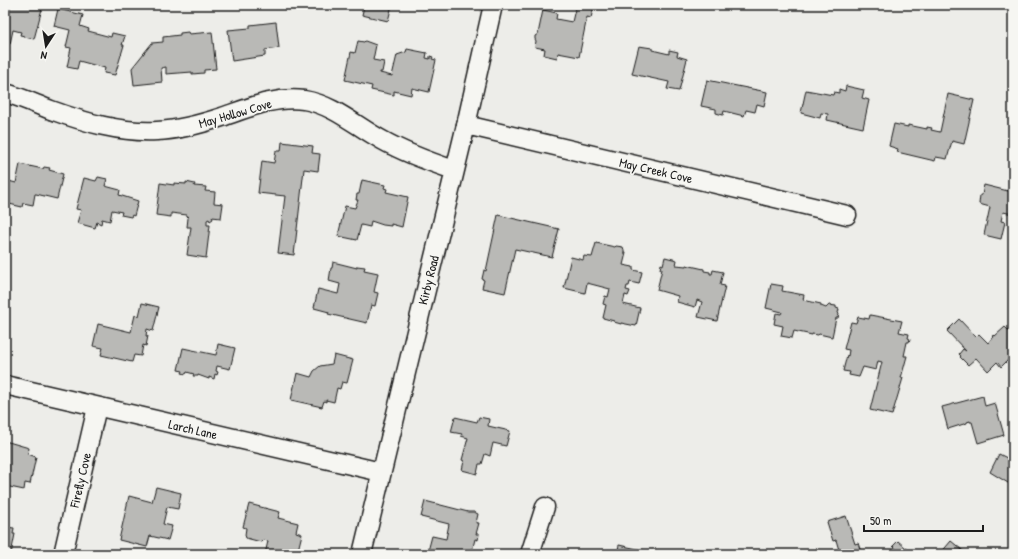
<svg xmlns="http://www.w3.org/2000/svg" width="1018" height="559" font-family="'Patrick Hand',sans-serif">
<rect width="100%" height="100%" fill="#edede9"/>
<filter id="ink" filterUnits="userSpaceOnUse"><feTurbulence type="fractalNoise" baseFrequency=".025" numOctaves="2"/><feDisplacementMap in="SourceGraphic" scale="8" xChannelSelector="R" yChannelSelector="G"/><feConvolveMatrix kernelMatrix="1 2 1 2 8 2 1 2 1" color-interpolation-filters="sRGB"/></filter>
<g filter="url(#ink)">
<g fill="#b9b9b6" stroke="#1c1c1c">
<polygon points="5,5 43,5 34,39 24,37 25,36 20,35 21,32 13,30 10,44 5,43"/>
<polygon points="359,5 392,5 388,21 362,15 364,6"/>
<polygon points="576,5 594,5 591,18 587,17 579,57 558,53 557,58 544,55 545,49 535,47 536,41 535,39 535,36 538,34 543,10 557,13 556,19 572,22"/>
<polygon points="58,9 83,15 80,26 89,29 88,31 111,37 112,33 125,36 122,45 124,45 115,75 104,73 105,68 79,61 77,69 67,67 71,48 66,47 70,30 54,26"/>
<polygon points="276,22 279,48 265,50 265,56 232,61 228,30 250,28 250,25"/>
<polygon points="188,32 189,34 212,32 216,69 204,70 204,73 192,74 192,72 166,74 166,67 161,68 162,82 134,85 132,68 152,43 163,42 163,37 180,35 180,33"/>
<polygon points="358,41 364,42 365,41 376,45 373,60 384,62 382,72 380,72 380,73 392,76 397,55 406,52 407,49 427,53 426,58 430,59 430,56 433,57 432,59 436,60 429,92 412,88 411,95 394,91 394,95 371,90 372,86 345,80 351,52 355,53"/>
<polygon points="639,46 652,48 652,50 669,54 669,50 678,52 677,56 687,59 679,91 667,89 669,82 632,74"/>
<polygon points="707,80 767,92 764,106 757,104 755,112 746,110 744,116 724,111 723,115 716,113 716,109 701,106"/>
<polygon points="846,86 864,90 862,98 869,100 863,128 827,120 828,114 821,113 820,118 801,113 806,90 833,95 834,92 839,93 839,89 845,91"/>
<polygon points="948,94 974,100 964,144 952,141 947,159 936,157 935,161 897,152 898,149 889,146 894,124 908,127 908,125 927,129 927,127 932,128 931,130 940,132"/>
<polygon points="282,142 313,146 312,153 320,154 318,171 304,169 294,255 278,253 285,196 258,193 262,161 274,163 276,151 281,151"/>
<polygon points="20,164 43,169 44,167 50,168 49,170 63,174 57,199 36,194 35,194 33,205 23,203 22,207 5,203 5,180 16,183"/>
<polygon points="98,177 107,179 105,186 120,190 119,195 138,201 134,216 132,215 131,217 121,215 122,212 112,210 110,221 102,219 101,224 97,222 95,228 77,223 81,210 76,209 84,178 96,181"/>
<polygon points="362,180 385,185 384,188 387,189 386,192 408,197 402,227 391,224 391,226 383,225 371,221 370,227 361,225 357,240 338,236 345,206 355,208 358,200 356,200 357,194 359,194"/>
<polygon points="186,182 195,184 194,186 206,187 205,191 215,192 214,203 223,204 221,218 212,217 213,219 210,221 209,219 207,220 207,225 210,225 206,258 187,255 191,227 187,227 188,218 187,215 171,213 171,217 156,215 160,183 174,185 174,183 186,184"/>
<polygon points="984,185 1008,191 1009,185 1013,186 1013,214 1003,212 1001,221 1005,222 1001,239 984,235 990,207 979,204 980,195 982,195"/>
<polygon points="498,215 559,229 552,257 515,249 505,293 482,288 484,280 482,279 484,270 486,271"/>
<polygon points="596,243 615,247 616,246 623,247 624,250 624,253 626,253 623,265 633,267 633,270 642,272 639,284 630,282 629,286 627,286 626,290 630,291 628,296 625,295 623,304 640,308 636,326 621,323 621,324 614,322 614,321 603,318 606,305 603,304 605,296 608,297 610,289 587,283 585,293 564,288 571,257 583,260 584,256 592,257"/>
<polygon points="665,257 677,260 676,265 686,266 686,265 704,269 704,271 710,272 710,274 712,274 713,270 723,272 720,285 725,286 717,321 698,317 702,302 697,300 695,307 677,302 678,296 657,290 662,269 660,269 661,264 663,265"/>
<polygon points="333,262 357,268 357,266 365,267 364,270 378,273 374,292 378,293 375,306 371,305 367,323 328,314 329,312 314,308 318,289 338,294 340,284 329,281 331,268 332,268"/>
<polygon points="771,284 783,286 782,291 804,295 803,300 821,304 821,306 826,308 829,305 836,306 836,308 839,309 838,313 839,314 838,318 836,318 832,337 819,334 818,335 812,334 812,335 794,331 792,338 781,336 783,326 774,324 776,313 781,314 782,312 766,308"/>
<polygon points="142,303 159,307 153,331 147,329 146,336 148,336 146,346 143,345 141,356 134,355 132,362 101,355 103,348 93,346 98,324 131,332 135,315 139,316"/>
<polygon points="870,315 902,321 899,332 909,334 908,338 910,339 909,342 907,342 904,356 907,356 901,378 903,378 892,415 870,410 882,362 878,361 876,370 863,367 859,377 849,375 850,372 843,371 847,355 848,356 849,350 844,349 851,322 856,323 858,317 869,319"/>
<polygon points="959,319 976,337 979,334 988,343 993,337 992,336 994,335 995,336 1005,327 1013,335 1013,355 1001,367 997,362 988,371 976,358 968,365 960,357 961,356 959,354 963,349 966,351 947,331"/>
<polygon points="218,344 235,348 230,369 217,366 216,371 218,372 217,375 215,374 214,379 209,377 209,379 198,375 198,376 193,376 194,374 187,372 186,374 182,373 183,371 178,370 183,348 216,355"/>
<polygon points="334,355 353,360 347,383 342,382 340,389 337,388 334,402 326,400 326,402 324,401 322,407 291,400 297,373 311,377 314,371 320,366 332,364"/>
<polygon points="983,396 985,406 995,403 1004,435 978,443 972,422 970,422 970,421 967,422 967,423 948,429 942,407"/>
<polygon points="455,417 477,422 479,417 489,419 488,426 510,431 506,446 493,443 490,456 485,454 482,464 479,464 477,474 462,470 464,461 462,460 468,438 461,436 462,434 451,432"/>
<polygon points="5,441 29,448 28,454 36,457 30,484 25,483 24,490 5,486"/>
<polygon points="999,454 1011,460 1013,457 1013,486 990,472"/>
<polygon points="156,487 181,493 178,509 167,507 163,524 172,526 168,540 150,536 147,547 119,540 129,496 152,502"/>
<polygon points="425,501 468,512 474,512 478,514 476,523 479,523 476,534 479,534 478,540 475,539 472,551 469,550 468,554 440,554 428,551 432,536 446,539 449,524 421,517"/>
<polygon points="249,504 280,512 278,518 298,523 296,532 302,534 297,554 265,554 268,541 263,540 261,542 246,538 245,535 246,528 243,527"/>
<polygon points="846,516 855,544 858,543 861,552 859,553 859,554 826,554 833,552 832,551 839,550 836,540 833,541 827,522"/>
<polygon points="5,527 14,528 13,534 15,534 11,554 5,554"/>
<polygon points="898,541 913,554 896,554 898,551 893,546"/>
<polygon points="951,541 967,554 940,554"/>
<polygon points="619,545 651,552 651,554 617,554"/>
</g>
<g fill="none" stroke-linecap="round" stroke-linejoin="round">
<defs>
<g id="street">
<path d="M5 93C21 97 35 104 51 110 84 122 121 133 157 131 179 130 201 124 222 117 248 108 276 96 304 100 334 105 356 126 382 140 405 153 430 162 454 170"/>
<polyline points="466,125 847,215"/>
<polyline points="5,385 381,472"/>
<polyline points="63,554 97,407"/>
<polyline points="362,554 466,125 493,5"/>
<polyline points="530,554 545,507"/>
</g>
</defs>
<use href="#street" stroke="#1c1c1c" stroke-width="21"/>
<use href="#street" stroke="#f6f6f2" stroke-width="18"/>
</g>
</g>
<g text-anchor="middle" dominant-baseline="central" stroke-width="3.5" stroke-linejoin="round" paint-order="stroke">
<g font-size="13" fill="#1c1c1c" stroke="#f6f6f2">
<text transform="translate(235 113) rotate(-16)">May Hollow Cove</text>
<text transform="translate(656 170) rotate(13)">May Creek Cove</text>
<text transform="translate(428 280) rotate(-76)">Kirby Road</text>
<text transform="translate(193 429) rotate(13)">Larch Lane</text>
<text transform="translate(80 480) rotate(-77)">Firefly Cove</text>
</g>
</g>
<rect width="1018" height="559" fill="none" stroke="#f6f6f2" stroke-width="20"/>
<rect x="10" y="10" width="998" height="539" fill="none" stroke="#1c1c1c" stroke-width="1.5" filter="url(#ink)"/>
<g transform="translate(46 46) rotate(192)" stroke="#f6f6f2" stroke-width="3" paint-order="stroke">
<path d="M0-3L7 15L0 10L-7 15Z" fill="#1c1c1c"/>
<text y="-6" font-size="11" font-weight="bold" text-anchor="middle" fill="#1c1c1c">N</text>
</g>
<path d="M864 525v6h119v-6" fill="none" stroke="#1c1c1c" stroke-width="2"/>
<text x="870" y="525" font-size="12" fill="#1c1c1c" stroke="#f6f6f2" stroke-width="3" paint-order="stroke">50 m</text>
</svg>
